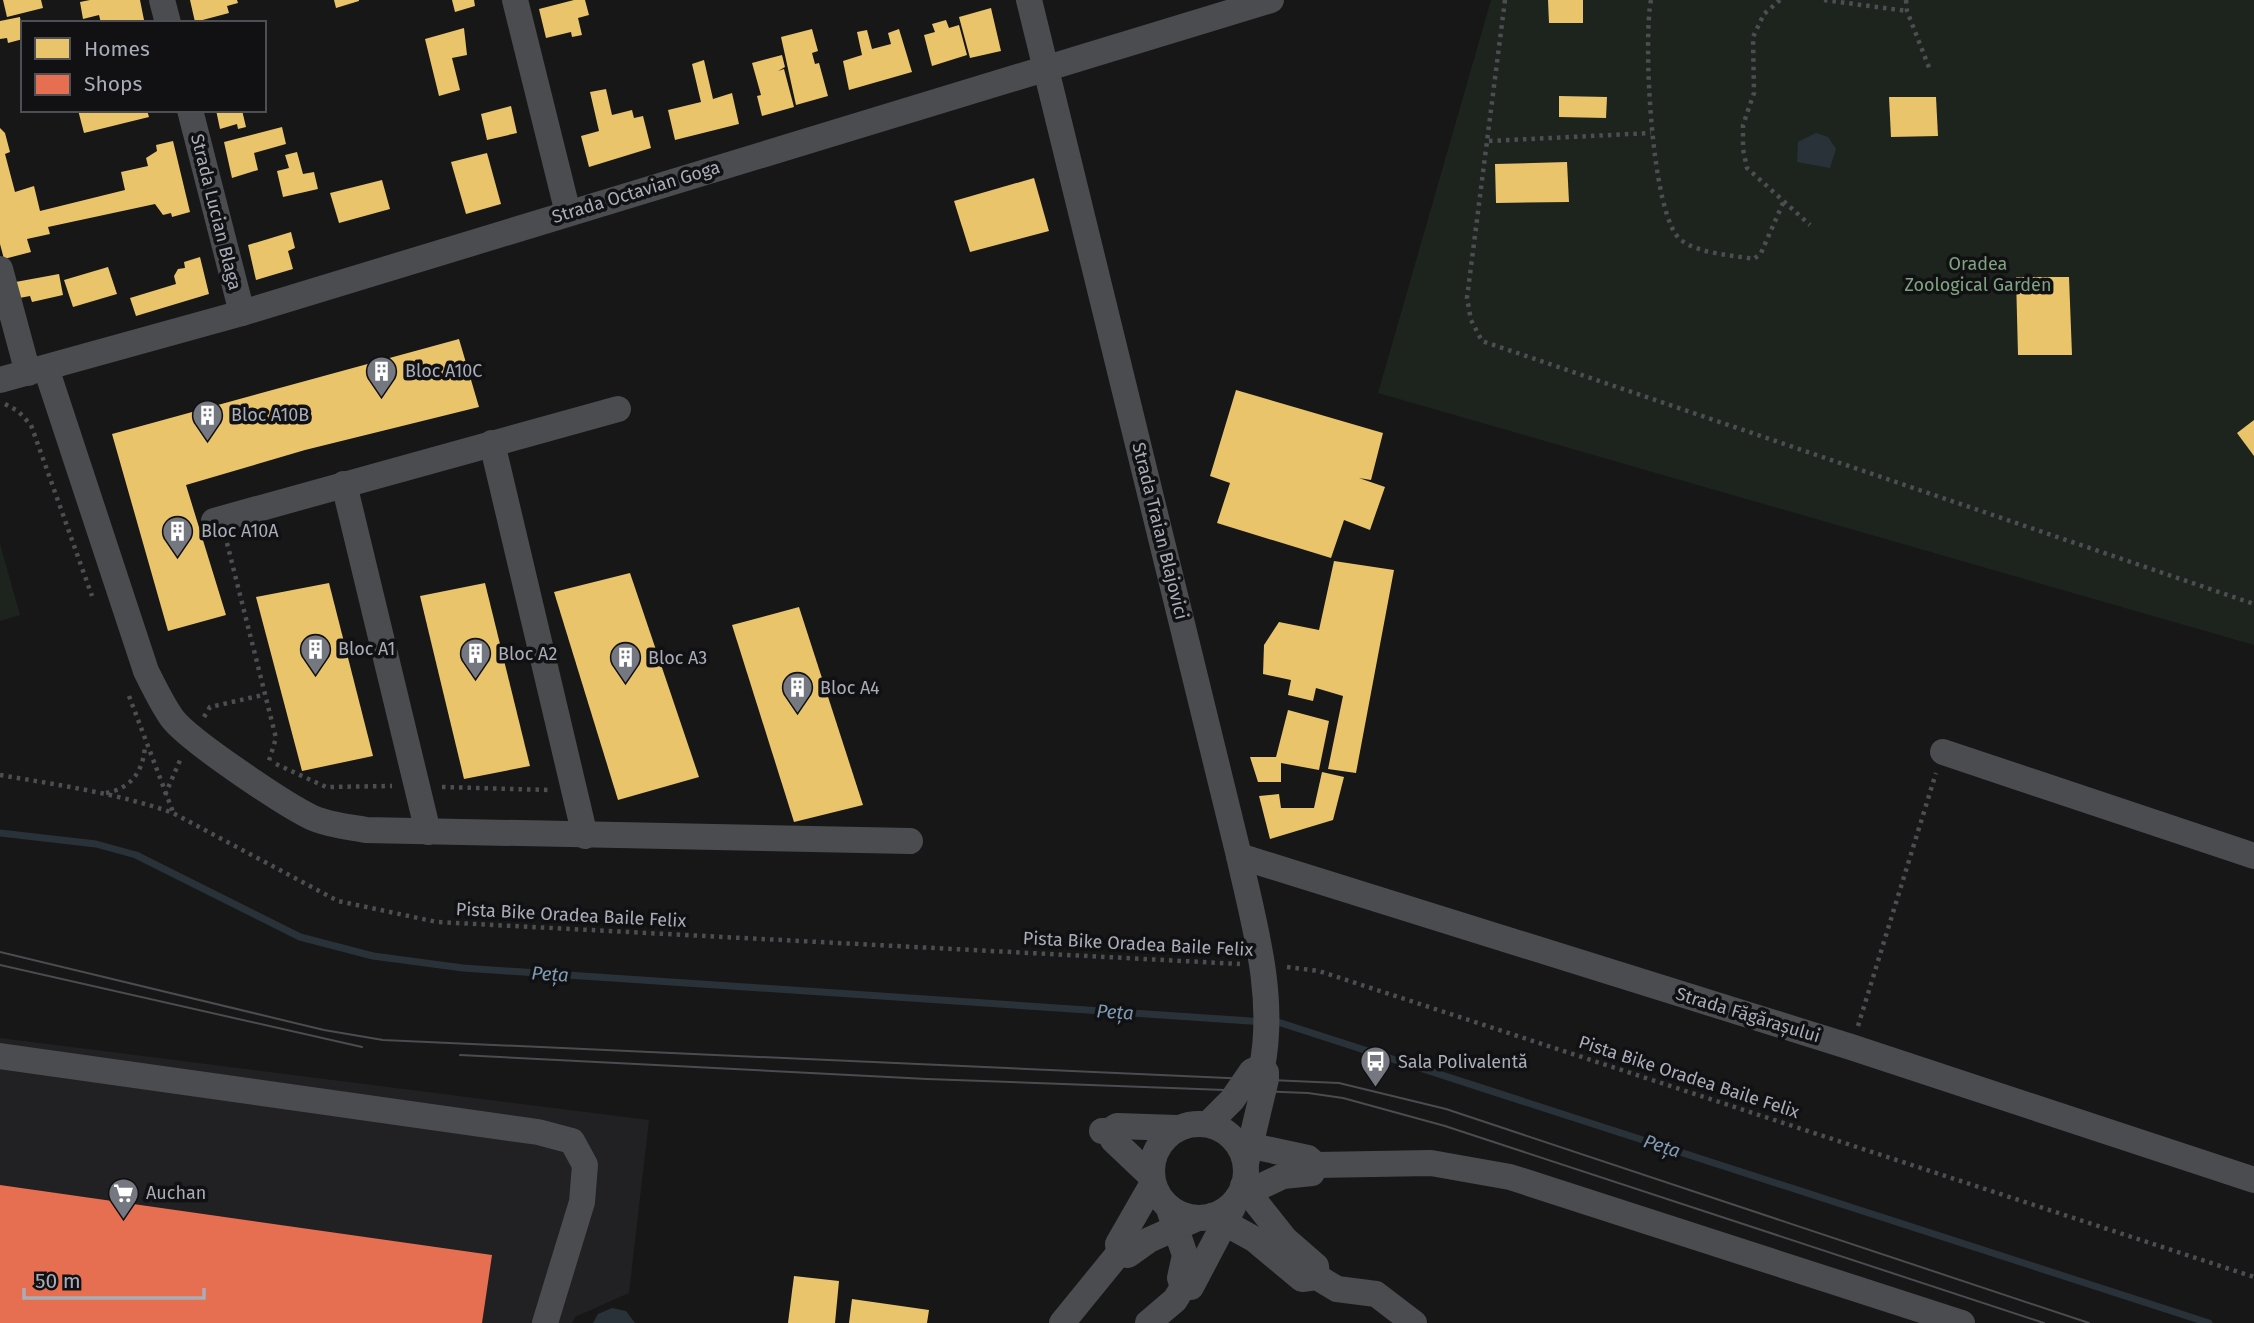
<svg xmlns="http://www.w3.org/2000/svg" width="2254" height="1323" font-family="'Fira Sans',sans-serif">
<rect width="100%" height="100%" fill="#171717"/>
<polygon fill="#212123" points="0,1038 649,1120 629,1293 575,1317 572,1323 0,1323"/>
<g fill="#1d241e">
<polygon points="1491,0 2254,0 2254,645 1378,393"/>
<polygon points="0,544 20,615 0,621"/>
</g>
<g fill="#2a3239">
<polygon points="1816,133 1828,137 1836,149 1830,168 1797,162 1798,142"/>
<polygon points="612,1308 626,1311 635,1323 593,1323 598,1314"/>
</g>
<g fill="#e9c46a">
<polygon points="3,0 41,0 43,8 7,17"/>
<polygon points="90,0 140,0 144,20 101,23 99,15 83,19 80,2"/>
<polygon points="190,0 237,0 238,3 227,6 229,13 195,22"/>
<polygon points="334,0 359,0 359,1 336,8"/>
<polygon points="452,0 474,0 475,6 455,12"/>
<polygon points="574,0 585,0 589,15 578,18 582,35 572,37 571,32 546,38 539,9"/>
<polygon points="1548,0 1583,0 1583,23 1549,23"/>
<polygon points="991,8 1001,51 970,58 959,17"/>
<polygon points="20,17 23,39 8,43 7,38 0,39 0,21"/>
<polygon points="946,20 949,28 959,25 967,55 932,66 924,35 935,32 932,24"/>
<polygon points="464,28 467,55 452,58 460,90 439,96 425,39"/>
<polygon points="812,29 818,51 812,53 815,64 819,63 828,96 796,105 781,37"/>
<polygon points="899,29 912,72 849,90 843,61 862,55 857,32 867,30 872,49 891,44 888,33"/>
<polygon points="782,55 785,67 778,71 784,69 794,107 762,116 757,96 761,95 752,63"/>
<polygon points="704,60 713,99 732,93 739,124 675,140 668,110 701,102 692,64"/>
<polygon points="606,89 612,115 632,110 634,118 643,116 651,148 589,167 581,136 599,131 590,92"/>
<polygon points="1559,96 1607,97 1606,118 1559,117"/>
<polygon points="1889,97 1936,97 1938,136 1891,137"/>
<polygon points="511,106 517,133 487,140 481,114"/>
<polygon points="78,110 147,110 149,117 84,133"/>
<polygon points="216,110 242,110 246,127 238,129 237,124 220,129"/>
<polygon points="282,127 286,144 254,153 258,170 232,178 224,142"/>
<polygon points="0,128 5,133 10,152 5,154 15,192 34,186 40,211 125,190 121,172 148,166 146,158 157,151 156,145 173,141 190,212 172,217 171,213 163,215 155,204 48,227 50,234 27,239 31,252 4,259 0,244"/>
<polygon points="297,152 303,174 314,172 318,189 283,197 277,171 289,168 285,155"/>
<polygon points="487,153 501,204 466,214 451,162"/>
<polygon points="1567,162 1569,202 1496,203 1495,164"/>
<polygon points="1034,178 1049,231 970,252 954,201"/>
<polygon points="382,180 390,209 339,223 330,193"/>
<polygon points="291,232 295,248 288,251 293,269 256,280 248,245"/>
<polygon points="200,257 209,294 136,316 130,298 176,284 174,276 178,269 185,268 184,262"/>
<polygon points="108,267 117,294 73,307 64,280"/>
<polygon points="59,274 63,295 32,302 30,296 14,299 10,283"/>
<polygon points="2016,277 2069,277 2072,355 2018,355"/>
<polygon points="459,339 479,407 305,450 186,485 226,615 168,631 112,434"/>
<polygon points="1236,390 1383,433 1371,480 1359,478 1385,487 1370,530 1344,520 1331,558 1217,523 1230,483 1210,476"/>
<polygon points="2254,420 2254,456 2237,433"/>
<polygon points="1334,561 1394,570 1356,773 1328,769 1343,696 1316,688 1313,701 1288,695 1291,680 1263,674 1264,645 1279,622 1319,630"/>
<polygon points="630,573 699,777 618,800 554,592"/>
<polygon points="329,583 373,756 302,771 256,597"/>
<polygon points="485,583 530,766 464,779 420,596"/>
<polygon points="799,607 863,805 794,822 732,625"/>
<polygon points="1288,710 1329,721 1319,770 1281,763 1281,782 1258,782 1250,757 1276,757"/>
<polygon points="1322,772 1344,777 1333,820 1270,839 1259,796 1279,794 1281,808 1314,808"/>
<polygon points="794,1276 839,1281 835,1323 788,1323"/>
<polygon points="852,1299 929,1310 927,1323 849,1323"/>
</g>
<polygon fill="#e76f51" points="0,1185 492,1255 482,1323 0,1323"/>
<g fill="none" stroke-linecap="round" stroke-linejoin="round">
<polyline stroke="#2a3239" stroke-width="7" points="0,833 96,844 136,855 300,937 373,956 463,968 1281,1023 2209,1323"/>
<g stroke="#4d4e52" stroke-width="4.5" stroke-dasharray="3.5 5" stroke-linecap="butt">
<polyline points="1505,0 1467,298 1471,320 1482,341 2254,604"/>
<path d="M1651 0C1643 38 1651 218 1681 240 1699 254 1732 255 1754 259L1761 253 1783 203"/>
<polyline points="1780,0 1764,14 1753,37 1754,93 1743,125 1743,149 1747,168 1810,225"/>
<polyline points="1824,0 1907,11"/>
<polyline points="1906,0 1907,11 1930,70"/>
<polyline points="1489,141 1651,133"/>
<polyline points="5,404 18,411 31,425 92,596"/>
<polyline points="227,543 276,738 268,764"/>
<polyline points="129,696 173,812"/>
<polyline points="204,717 210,707 263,695"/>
<polyline points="276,764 326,787 392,786"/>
<path d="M0 775C58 785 117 793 173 813L338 901 437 922 1240 964"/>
<polyline points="442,787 549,790"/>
<path d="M106 793C131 788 143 772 145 746"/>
<polyline points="165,795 181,758"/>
<polyline points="1287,967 1319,971 2254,1277"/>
<polyline points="1858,1026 1936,773"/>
</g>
<g stroke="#4b4c50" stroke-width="26">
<polyline points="162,0 168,23"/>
<polyline points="515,0 568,213"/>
<path d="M1029 0 1239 856C1254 924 1276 996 1262 1067L1266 1072V1079L1246 1163"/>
<polyline points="190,110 242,313"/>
<polyline points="0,269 28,373"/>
<path d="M46 368 146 671C154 687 162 704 172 718 188 740 287 806 313 818 329 825 349 827 366 830L910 841"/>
<polyline points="0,380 242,313 1271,0"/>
<polyline points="492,443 585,836"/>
<polyline points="344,484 428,832"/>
<polyline points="214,521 618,409"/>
<polyline points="1943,752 2254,856"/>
<polyline points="1239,856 1851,1047 2254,1180"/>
<polyline points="0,1056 538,1132 572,1141 585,1165 582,1202 545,1323"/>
<circle cx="1199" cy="1171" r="47"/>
<polyline points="1208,1124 1232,1100 1252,1071 1262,1067"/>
<polyline points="1102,1131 1109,1131 1117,1126 1177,1128"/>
<polyline points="1109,1131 1113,1140 1151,1176"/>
<polyline points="1238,1143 1308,1158 1316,1165 1431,1163 1510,1177 1962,1323"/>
<polyline points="1243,1186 1285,1239 1316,1266 1317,1277"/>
<polyline points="1238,1197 1283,1176 1312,1173 1316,1165"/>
<polyline points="1170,1212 1185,1255 1180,1278 1183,1287"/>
<polyline points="1212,1216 1254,1239 1302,1279 1317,1277 1337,1289 1376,1294 1414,1323"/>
<polyline points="1119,1253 1128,1255 1149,1240 1198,1218"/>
<polyline points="1062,1323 1119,1253 1118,1244 1153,1183"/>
<polyline points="1148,1323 1175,1300 1183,1287 1191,1287 1233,1207"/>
</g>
<g stroke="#4b4c4f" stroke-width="2">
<polyline points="0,952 324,1030 383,1040 1339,1083 1446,1109 2089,1323"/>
<polyline points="0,965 362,1047"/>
<polyline points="460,1055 927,1079 1308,1093 1343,1098 1445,1126 2044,1323"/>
</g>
</g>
<defs>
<symbol id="building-pin" viewBox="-11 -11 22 30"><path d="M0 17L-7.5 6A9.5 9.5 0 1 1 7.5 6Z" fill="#757880" stroke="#111113"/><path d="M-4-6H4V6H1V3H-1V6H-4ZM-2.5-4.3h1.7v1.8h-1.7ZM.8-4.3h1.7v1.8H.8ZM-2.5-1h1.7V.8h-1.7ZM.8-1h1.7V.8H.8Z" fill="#fff"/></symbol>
<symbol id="bus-pin" viewBox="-11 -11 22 30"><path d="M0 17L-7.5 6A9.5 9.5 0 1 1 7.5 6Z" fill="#757880" stroke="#111113"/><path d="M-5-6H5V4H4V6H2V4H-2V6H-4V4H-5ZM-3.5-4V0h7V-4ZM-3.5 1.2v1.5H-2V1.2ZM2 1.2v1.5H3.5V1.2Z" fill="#fff"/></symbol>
<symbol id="supermarket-pin" viewBox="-11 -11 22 30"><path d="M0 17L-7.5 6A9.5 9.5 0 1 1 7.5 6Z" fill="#757880" stroke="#111113"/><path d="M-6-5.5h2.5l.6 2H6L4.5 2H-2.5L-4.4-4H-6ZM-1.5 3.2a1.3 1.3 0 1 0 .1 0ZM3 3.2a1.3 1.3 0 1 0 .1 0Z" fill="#fff"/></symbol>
</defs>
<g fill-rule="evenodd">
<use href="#building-pin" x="364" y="354" width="35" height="47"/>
<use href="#building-pin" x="190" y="398" width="35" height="47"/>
<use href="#building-pin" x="160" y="514" width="35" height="47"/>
<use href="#building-pin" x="298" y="632" width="35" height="47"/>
<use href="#building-pin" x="458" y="636" width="35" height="47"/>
<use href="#building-pin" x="608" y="640" width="35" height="47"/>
<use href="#building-pin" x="780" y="670" width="35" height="47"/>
<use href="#bus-pin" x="1358" y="1044" width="35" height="47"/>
<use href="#supermarket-pin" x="106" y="1176" width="35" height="47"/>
</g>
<g text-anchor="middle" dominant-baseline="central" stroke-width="7" stroke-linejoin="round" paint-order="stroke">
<g font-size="18" fill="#a8adb8" stroke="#111113">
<text transform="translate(636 192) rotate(-17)">Strada Octavian Goga</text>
<text transform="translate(216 212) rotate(76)">Strada Lucian Blaga</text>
<text transform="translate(1160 531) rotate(76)">Strada Traian Blajovici</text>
<text transform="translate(571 915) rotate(3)">Pista Bike Oradea Baile Felix</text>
<text transform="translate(1138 944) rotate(3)">Pista Bike Oradea Baile Felix</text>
<text transform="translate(1748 1015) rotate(17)">Strada Făgărașului</text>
<text transform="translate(1689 1077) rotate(18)">Pista Bike Oradea Baile Felix</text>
</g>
<g font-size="18" fill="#7fa381" stroke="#111113">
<text x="1978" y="264">Oradea<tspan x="1978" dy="21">Zoological Garden</tspan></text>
</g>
<g font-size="18" fill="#a8adb8" stroke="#111113" text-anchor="start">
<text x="405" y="371">Bloc A10C</text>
<text x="231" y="415">Bloc A10B</text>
<text x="201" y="531">Bloc A10A</text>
<text x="338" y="649">Bloc A1</text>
<text x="498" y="654">Bloc A2</text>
<text x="648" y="658">Bloc A3</text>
<text x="820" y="688">Bloc A4</text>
<text x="1398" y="1062">Sala Polivalentă</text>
<text x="146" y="1193">Auchan</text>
</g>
<g font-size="19" font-style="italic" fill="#7f9bb3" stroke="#111113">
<text transform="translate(550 974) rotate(4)">Peța</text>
<text transform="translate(1115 1012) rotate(4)">Peța</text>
<text transform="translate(1662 1146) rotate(18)">Peța</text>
</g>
</g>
<rect x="21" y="21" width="245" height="91" fill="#111113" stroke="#4d4f55" stroke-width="2"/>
<rect x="35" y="38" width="35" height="21" fill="#e9c46a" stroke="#4d4f55" stroke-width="2"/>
<text x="84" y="56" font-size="21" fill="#a8adb8">Homes</text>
<rect x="35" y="74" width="35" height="21" fill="#e76f51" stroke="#4d4f55" stroke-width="2"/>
<text x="84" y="91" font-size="21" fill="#a8adb8">Shops</text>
<path d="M24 1288v10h180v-10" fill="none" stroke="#a8adb8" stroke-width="3.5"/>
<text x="35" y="1288" font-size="21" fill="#a8adb8" stroke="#111113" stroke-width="5" paint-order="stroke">50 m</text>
</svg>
